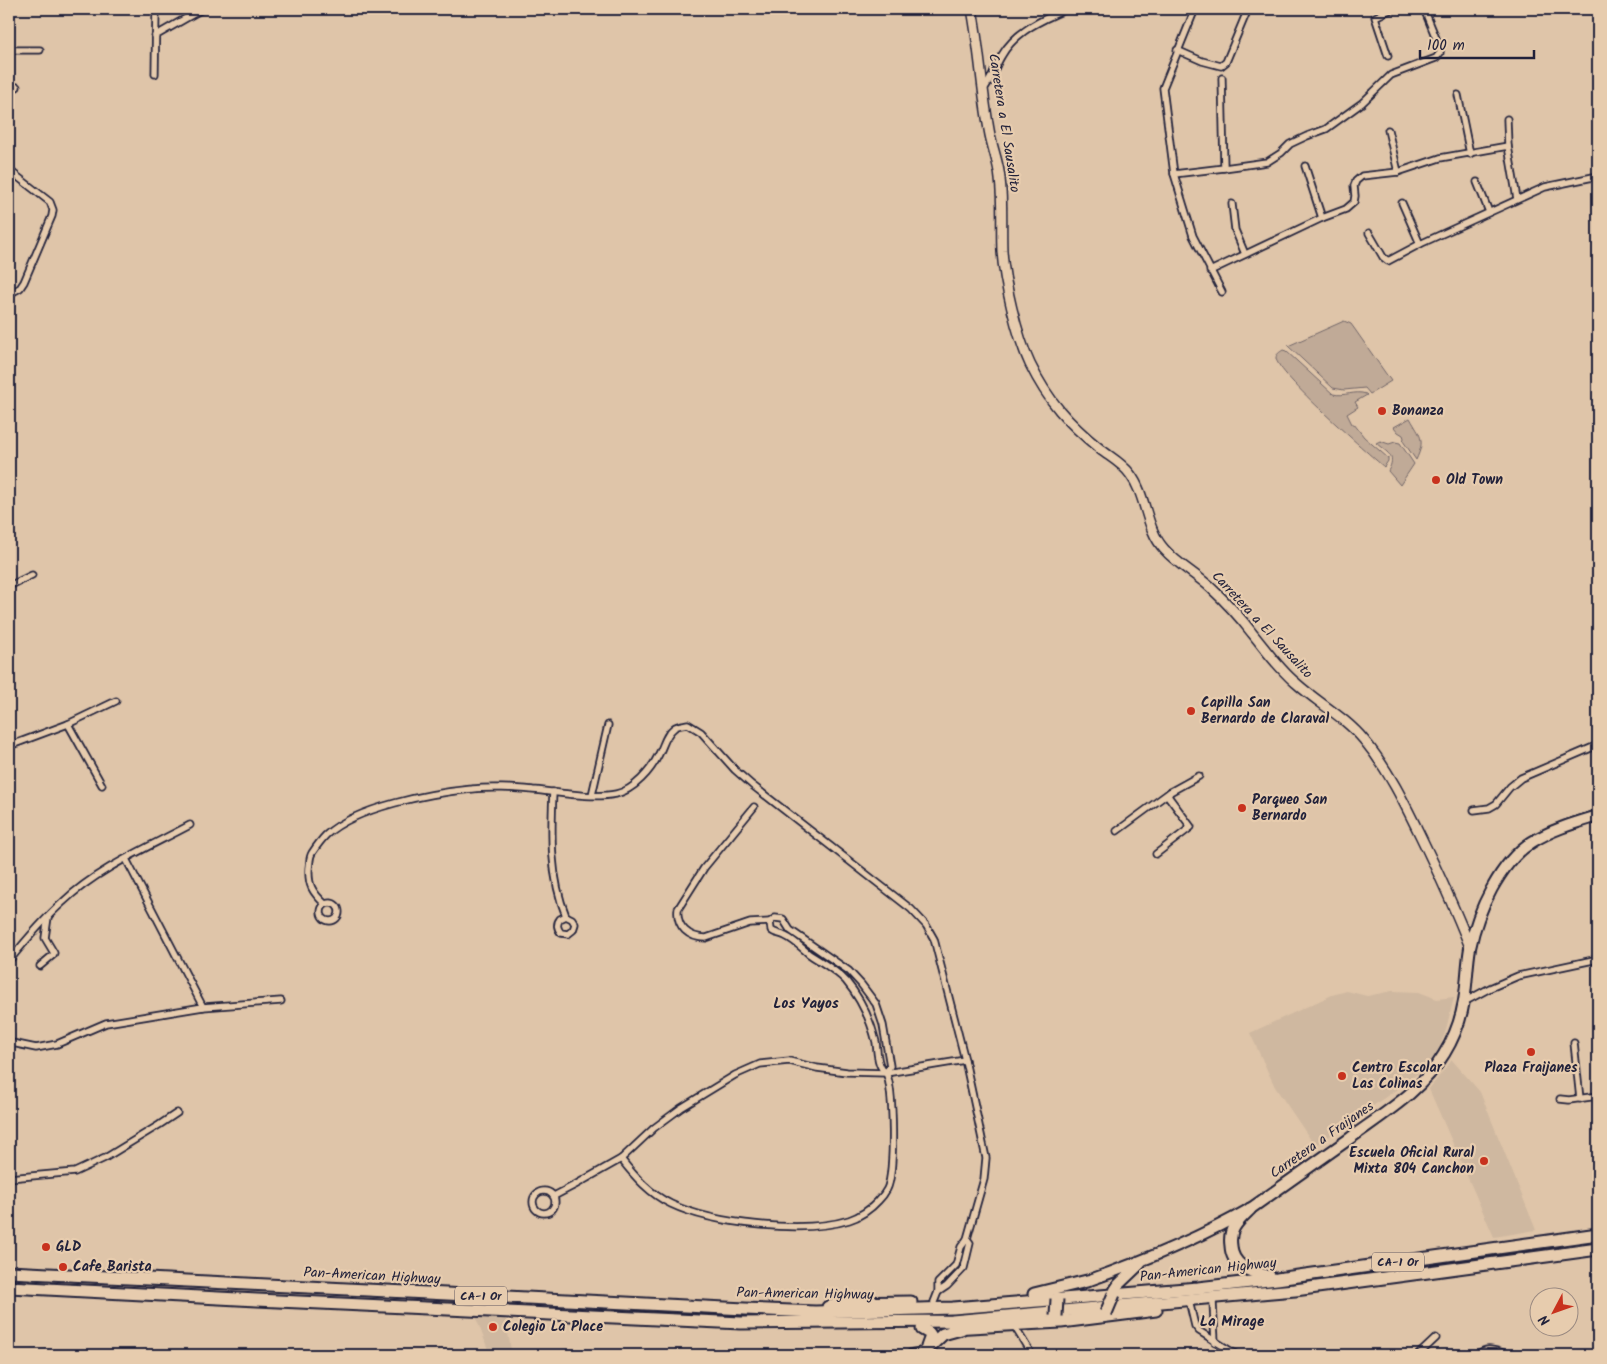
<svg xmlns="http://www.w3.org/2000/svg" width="1607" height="1364" font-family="Kalam,sans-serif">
<rect width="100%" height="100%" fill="#dfc5a9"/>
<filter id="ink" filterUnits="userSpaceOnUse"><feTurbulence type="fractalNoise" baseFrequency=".02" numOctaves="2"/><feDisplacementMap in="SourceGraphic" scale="10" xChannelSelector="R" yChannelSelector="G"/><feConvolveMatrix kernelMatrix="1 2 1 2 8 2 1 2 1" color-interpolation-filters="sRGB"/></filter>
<g filter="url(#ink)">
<g fill="#cfb8a0">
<polygon points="1347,991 1367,996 1392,991 1419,992 1437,999 1454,997 1445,1033 1438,1051 1426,1067 1403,1085 1315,1146 1275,1087 1250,1033 1332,995"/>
<polygon points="1452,1060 1480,1092 1536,1230 1494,1237 1429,1089"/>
<polygon points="475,1315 505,1317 512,1355 490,1355"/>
</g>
<g fill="#c0aa97" stroke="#716669">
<polygon points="1344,321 1351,324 1356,331 1391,381 1370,394 1365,388 1344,390 1333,388 1288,346"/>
<path d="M1283 350 1286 351 1333 394C1344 397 1355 390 1366 394L1367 395 1355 402 1358 407 1347 414 1352 424H1354L1364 437 1388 458V461L1384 467C1368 453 1277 374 1276 358 1276 354 1280 352 1283 350Z"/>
<path d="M1410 418C1420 436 1426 439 1416 460L1403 441 1404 438 1403 435 1398 432 1394 427Z"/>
<path d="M1380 441 1389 444 1395 442 1400 443 1414 464 1400 485 1388 471C1397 455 1387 453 1376 443Z"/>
</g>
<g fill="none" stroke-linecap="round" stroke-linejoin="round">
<defs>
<g id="street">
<polyline points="1195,9 1163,88 1174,174 1224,168 1267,162 1281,153 1290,144 1307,136 1326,129 1362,103 1391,75 1436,58 1440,53 1440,48 1424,9"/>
<polyline points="155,36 202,9"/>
<polyline points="9,50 40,50"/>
<polyline points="1177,50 1202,61 1221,66 1226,62 1248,9"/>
<polyline points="1388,56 1375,17 1392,9"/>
<polyline points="155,74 156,9"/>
<polyline points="1222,78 1224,168"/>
<polyline points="9,86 17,87"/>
<path d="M984 89C992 79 995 66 1002 55 1016 31 1043 19 1067 9"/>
<polyline points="1458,95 1470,154"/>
<polyline points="1507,119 1508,146 1517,199"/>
<polyline points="1388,130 1398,172"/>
<polyline points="1305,166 1322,218"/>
<polyline points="9,170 50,202 53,210 52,216 24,282 20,288 9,294"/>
<polyline points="1174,174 1193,236 1222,292"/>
<polyline points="1477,182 1489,212"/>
<polyline points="1402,203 1420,244"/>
<polyline points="1232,204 1235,230 1245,254"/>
<polyline points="1369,233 1383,257 1388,261 1420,244 1545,187 1598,176"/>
<polyline points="1210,271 1322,218 1346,209 1354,202 1355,196 1354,186 1356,181 1362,176 1398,172 1440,158 1508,146"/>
<polyline points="9,586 32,575"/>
<polyline points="68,724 102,785"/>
<polyline points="9,746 68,724 116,701"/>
<path d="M553 792C551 834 550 877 566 916L572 919 575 924 573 930 568 934 561 933C557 928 556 924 560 919L566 916"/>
<polyline points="592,795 608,725"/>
<path d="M754 807 704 868 678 909C676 927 689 938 706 938L750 923 770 922"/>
<polyline points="1474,810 1489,808 1496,804 1510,787 1521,778 1598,745"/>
<polyline points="1117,831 1170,792 1199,776"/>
<polyline points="1156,854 1191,827 1168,796 1170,792"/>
<polyline points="126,859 203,1007"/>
<circle cx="330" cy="912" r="9"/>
<path d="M325 904C312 892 308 885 309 868 310 863 309 858 312 853 316 847 320 841 326 835 356 807 431 793 472 789 488 787 516 788 533 790 557 792 591 799 616 794 634 790 651 771 659 754 664 745 665 735 674 728 677 725 683 725 688 724L701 732 735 770 752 785 911 909 926 925 934 939 965 1060 986 1158 984 1179 967 1239 961 1247 956 1265 938 1283V1292L934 1302"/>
<path d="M9 961C26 940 43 920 63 902 99 868 147 848 190 825"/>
<polyline points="40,966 53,955 54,953 45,938 48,917"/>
<polyline points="1464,1002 1490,988 1518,976 1598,959"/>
<polyline points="9,1041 12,1043 36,1048 57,1044 106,1023 203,1007 281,1001"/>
<polyline points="1574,1043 1580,1099"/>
<polyline points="1560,1099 1569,1100 1598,1096"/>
<path d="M621 1159C635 1177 650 1194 671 1204 713 1224 804 1234 849 1220 859 1217 871 1209 878 1201 881 1198 885 1193 887 1189 895 1174 894 1088 886 1073 885 1071 882 1070 881 1067 877 1061 877 1049 876 1042 870 1018 861 999 846 981 836 970 821 962 809 954 802 948 794 940 785 936 780 933 775 934 771 930L770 922 775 918 783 919 790 930 849 971 861 984 876 1004 883 1025 890 1066 886 1073"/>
<polyline points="9,1178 75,1172 105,1158 159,1125 177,1113"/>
<circle cx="544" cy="1202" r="11"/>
<polyline points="554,1196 575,1185 621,1159 654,1128 681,1108 735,1075 760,1064 789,1061 817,1068 847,1072 886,1073 965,1060"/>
<polyline points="938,1292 947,1286 964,1268 970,1243 967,1239"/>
<polyline points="1213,1302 1215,1342"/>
<polyline points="1190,1305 1195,1326 1199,1331 1237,1355"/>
<polyline points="1013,1324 1032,1355"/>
<polyline points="1418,1355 1436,1338"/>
<path d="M1478 1355C1485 1347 1493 1350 1503 1353L1504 1355"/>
</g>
<path id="secondary" d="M972 9C980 51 982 94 990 135 993 150 999 164 1000 179 1003 203 1001 227 1002 251 1004 282 1017 336 1030 364 1048 401 1068 423 1100 449 1110 457 1122 463 1130 474 1147 496 1145 528 1164 549 1177 564 1196 574 1211 588 1225 601 1240 617 1252 633 1266 650 1279 669 1296 683 1318 703 1345 717 1364 740 1388 769 1404 802 1420 835 1438 872 1455 909 1470 947"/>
<g id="primary">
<path d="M1087 1281C1144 1261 1198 1239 1250 1209 1283 1186 1316 1162 1349 1139 1383 1114 1422 1091 1444 1054 1454 1038 1461 1019 1464 1001 1467 983 1467 965 1470 948 1477 912 1500 862 1532 842 1553 829 1575 823 1598 816"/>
<polyline points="1115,1290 1119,1284 1140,1264"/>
<polyline points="912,1355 923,1353"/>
</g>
<g id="highway">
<path d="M1250 1209C1245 1214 1238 1220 1234 1227 1230 1233 1230 1239 1231 1246 1232 1268 1253 1272 1270 1277"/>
<polyline points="9,1272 745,1309 815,1312 953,1308 1198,1288 1277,1279 1598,1234"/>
<polyline points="9,1287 257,1300 741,1323 952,1321 1295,1290 1598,1249"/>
<polyline points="1034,1294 1087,1281"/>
<polyline points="828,1307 843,1303 911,1302"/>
<polyline points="953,1328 1061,1322 1156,1310"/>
<polyline points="922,1329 929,1333 931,1336 927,1347"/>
<polyline points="923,1353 943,1334 961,1329"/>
</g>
</defs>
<use href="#street" stroke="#22223b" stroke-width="9"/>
<use href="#secondary" stroke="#22223b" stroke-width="12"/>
<use href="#primary" stroke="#22223b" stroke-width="14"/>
<use href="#highway" stroke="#22223b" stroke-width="15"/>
<use href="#street" stroke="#e7ccae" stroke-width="5.5"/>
<use href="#secondary" stroke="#e7ccae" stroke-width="9"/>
<use href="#primary" stroke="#e7ccae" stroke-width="10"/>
<use href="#highway" stroke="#e7ccae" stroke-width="11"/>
<defs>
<g id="highway-bridge">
<polyline points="1106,1313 1114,1294"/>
<polyline points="1056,1316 1057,1299"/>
</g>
</defs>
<use href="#highway-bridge" stroke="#22223b" stroke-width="15" stroke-linecap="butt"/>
<use href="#highway-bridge" stroke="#e7ccae" stroke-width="11"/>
</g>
</g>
<g fill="#c8321e" stroke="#e7ccae" stroke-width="2">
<circle cx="1382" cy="411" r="5"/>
<circle cx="1436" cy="480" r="5"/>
<circle cx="1191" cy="711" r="5"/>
<circle cx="1242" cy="808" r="5"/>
<circle cx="1531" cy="1052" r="5"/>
<circle cx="1342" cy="1076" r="5"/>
<circle cx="1484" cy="1161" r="5"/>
<circle cx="46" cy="1247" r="5"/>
<circle cx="63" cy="1267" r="5"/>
<circle cx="493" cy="1327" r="5"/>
</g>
<g text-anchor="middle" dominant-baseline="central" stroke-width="4.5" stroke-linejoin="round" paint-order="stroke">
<g fill="#e7ccae" stroke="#5d555e" stroke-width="1">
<rect x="1372" y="1252.5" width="52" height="19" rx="4"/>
<rect x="455" y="1286.5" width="52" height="19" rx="4"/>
</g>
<g font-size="12" font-weight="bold" fill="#22223b">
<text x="1398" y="1262">CA-1 Or</text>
<text x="481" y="1296">CA-1 Or</text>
</g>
<g font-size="14" fill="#22223b" stroke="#e7ccae">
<text transform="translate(1004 123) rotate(81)">Carretera a El Sausalito</text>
<text transform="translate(1262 625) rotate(47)">Carretera a El Sausalito</text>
<text transform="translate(1322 1140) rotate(-35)">Carretera a Fraijanes</text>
<text transform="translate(1208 1270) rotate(-6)">Pan-American Highway</text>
<text transform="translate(372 1276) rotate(3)">Pan-American Highway</text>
<text transform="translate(805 1294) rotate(1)">Pan-American Highway</text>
</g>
<g font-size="14" font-weight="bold" fill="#22223b" stroke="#e7ccae" text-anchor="start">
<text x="1392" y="411">Bonanza</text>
<text x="1446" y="480">Old Town</text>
<text x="1201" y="703">Capilla San<tspan x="1201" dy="16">Bernardo de Claraval</tspan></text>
<text x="1252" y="800">Parqueo San<tspan x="1252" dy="16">Bernardo</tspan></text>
<text x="1352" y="1068">Centro Escolar<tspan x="1352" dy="16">Las Colinas</tspan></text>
<text x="1531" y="1068" text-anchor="middle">Plaza Fraijanes</text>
<text x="1474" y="1153" text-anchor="end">Escuela Oficial Rural<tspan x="1474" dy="16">Mixta 804 Canchon</tspan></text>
<text x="56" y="1247">GLD</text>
<text x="73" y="1267">Cafe Barista</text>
<text x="503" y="1327">Colegio La Place</text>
</g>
<g font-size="15" font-weight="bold" fill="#22223b" stroke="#e7ccae">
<text x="806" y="1004">Los Yayos</text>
<text x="1232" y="1322">La Mirage</text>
</g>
</g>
<rect width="1607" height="1364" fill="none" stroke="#e7ccae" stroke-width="30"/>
<rect x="15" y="15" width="1577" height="1334" fill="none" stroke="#22223b" stroke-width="2" filter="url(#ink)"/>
<g transform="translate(1554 1312) rotate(229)"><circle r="24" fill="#e7ccae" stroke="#988880"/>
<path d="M0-4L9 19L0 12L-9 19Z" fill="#c8321e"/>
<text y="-8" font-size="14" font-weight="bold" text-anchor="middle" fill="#22223b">N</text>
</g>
<path d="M1420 50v8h114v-8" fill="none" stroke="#22223b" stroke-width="2.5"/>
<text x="1427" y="50" font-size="15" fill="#22223b" stroke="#e7ccae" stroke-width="4" paint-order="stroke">100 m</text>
</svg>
